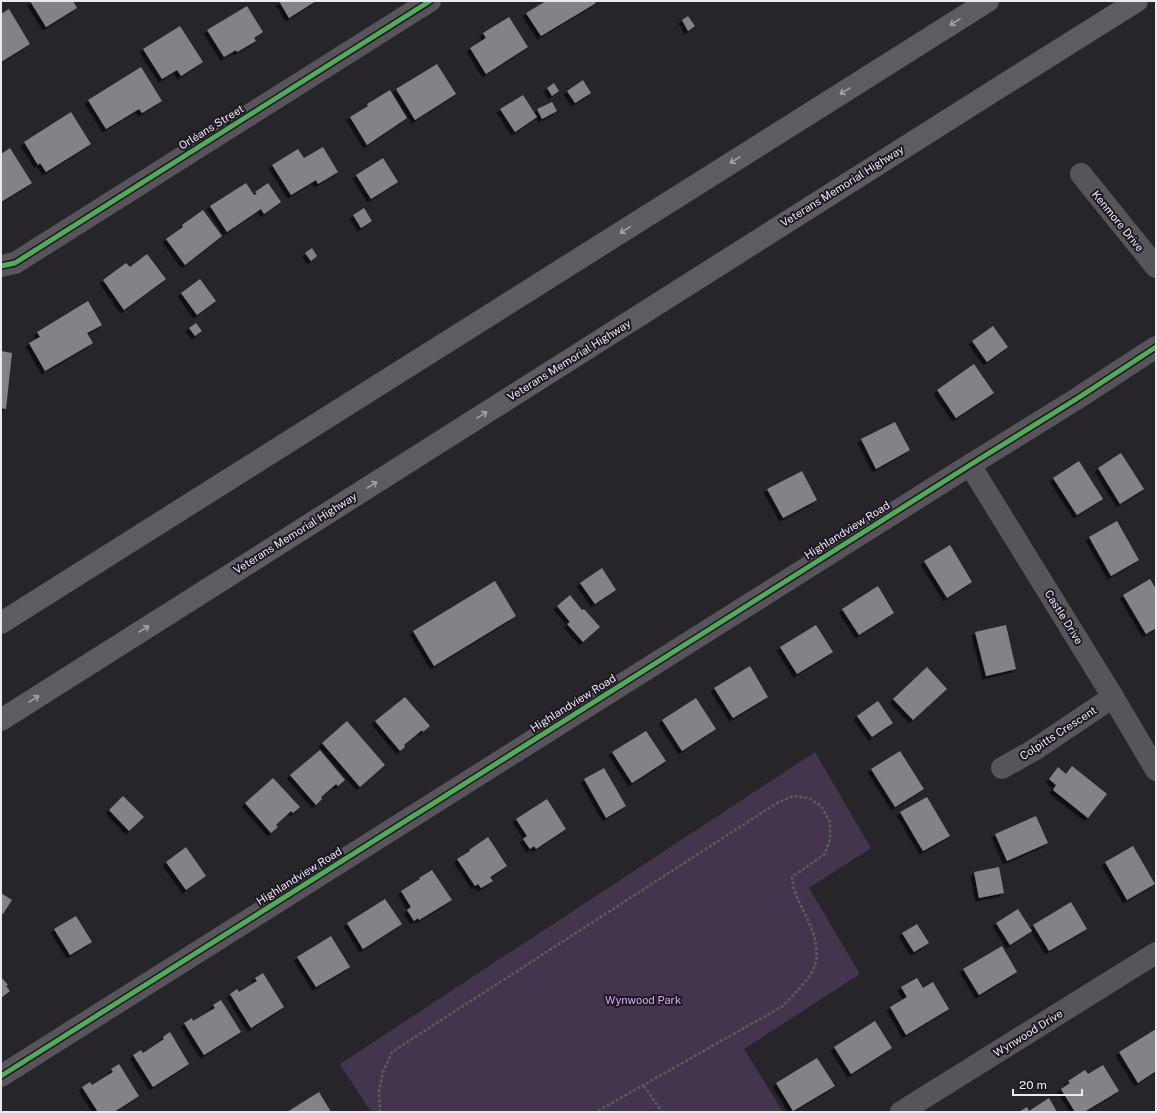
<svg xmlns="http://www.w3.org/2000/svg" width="1157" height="1113" font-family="'Public Sans',sans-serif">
<defs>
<filter id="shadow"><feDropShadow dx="-3.5" dy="3.5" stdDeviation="0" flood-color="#0009"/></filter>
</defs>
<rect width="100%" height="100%" fill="#27242a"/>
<polygon fill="#43354e" points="815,752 871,848 809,888 860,974 744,1049 783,1112 371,1112 340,1064"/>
<g fill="#848287" filter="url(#shadow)">
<polygon points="30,1 73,1 77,8 46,27"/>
<polygon points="279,1 316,1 289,18"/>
<polygon points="546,1 594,1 596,3 541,36 526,13"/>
<polygon points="247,6 263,32 254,38 256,41 237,52 236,50 224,57 207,30"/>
<polygon points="9,9 30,44 1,62 1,14"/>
<polygon points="688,16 695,26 688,31 682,20"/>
<polygon points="509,17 528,47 486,74 470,48 486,38 483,33"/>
<polygon points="180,26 203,62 181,76 177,70 162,79 143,49"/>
<polygon points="437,64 456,94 415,120 396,89"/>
<polygon points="141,67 162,101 142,113 139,109 106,129 88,100"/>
<polygon points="583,80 591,93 575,103 567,91"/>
<polygon points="554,83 559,91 552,96 547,88"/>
<polygon points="390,90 407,118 367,145 350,117 368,106 367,104"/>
<polygon points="523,95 537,117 515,132 500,109"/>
<polygon points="552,102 557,111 542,119 537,109"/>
<polygon points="71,112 91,144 46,172 40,163 38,165 24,142"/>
<polygon points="323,147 338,172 318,184 316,180 291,195 272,165 298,149 304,158"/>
<polygon points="10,148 32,183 1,202 1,154"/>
<polygon points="383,158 398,182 371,199 356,175"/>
<polygon points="246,183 254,195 257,194 255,192 268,183 281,202 264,214 261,209 227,232 210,206"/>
<polygon points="364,208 372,221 361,228 353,215"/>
<polygon points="203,210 222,236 185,265 166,239 183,227 182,225"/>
<polygon points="312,248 317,256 311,261 305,253"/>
<polygon points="147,254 166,279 124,310 103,280 126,263 130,267"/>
<polygon points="200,279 216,301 197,315 181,293"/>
<polygon points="88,301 102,325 87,333 93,343 45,371 29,343 40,337 37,332"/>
<polygon points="196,323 202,331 195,336 189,328"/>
<polygon points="993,326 1008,347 987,362 972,341"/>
<polygon points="1,351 12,353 6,409 1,408"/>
<polygon points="974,364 994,393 956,418 937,390"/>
<polygon points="895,422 910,450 876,469 861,439"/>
<polygon points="1121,453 1144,489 1120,504 1098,468"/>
<polygon points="1079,461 1103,499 1077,515 1053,478"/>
<polygon points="802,471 817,500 783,518 767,489"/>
<polygon points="1117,521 1139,560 1111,576 1089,537"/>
<polygon points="950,545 972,582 947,598 924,561"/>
<polygon points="602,568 616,590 595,604 580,583"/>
<polygon points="1150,579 1156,589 1156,628 1146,634 1123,595"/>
<polygon points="495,581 516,616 434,666 413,631"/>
<polygon points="878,586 894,613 859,635 842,609"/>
<polygon points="570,595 582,610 584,609 600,627 583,642 567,624 570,622 557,606"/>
<polygon points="816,625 833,652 797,674 780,647"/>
<polygon points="1006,625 1016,669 986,676 975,632"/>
<polygon points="750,666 768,697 733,718 714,688"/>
<polygon points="927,667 947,689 913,720 893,699"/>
<polygon points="405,697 430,726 423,732 422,730 404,745 405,747 400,751 375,721"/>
<polygon points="696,698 716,729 682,751 662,720"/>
<polygon points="878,701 893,723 872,737 857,716"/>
<polygon points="347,721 385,765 360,787 322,743"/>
<polygon points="646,731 666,761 632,783 612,752"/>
<polygon points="320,750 345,780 338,786 336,784 321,797 322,799 316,805 290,775"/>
<polygon points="900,751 924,789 895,807 871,769"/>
<polygon points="1072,766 1107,794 1088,818 1053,790 1056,785 1049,779 1058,767 1066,774"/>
<polygon points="604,768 626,806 606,818 584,779"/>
<polygon points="273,778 300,807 293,813 291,811 276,825 278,827 271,833 245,803"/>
<polygon points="123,796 144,817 129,831 109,810"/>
<polygon points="927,797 950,836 923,851 900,812"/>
<polygon points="547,799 566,829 536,849 534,846 530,849 523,839 527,836 516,819"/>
<polygon points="1036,816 1048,843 1007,861 995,834"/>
<polygon points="488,837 507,866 490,877 493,881 481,888 478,884 475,886 457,859 470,851 469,850"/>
<polygon points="1133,846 1155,884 1127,900 1105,862"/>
<polygon points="186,847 206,876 186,890 166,862"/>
<polygon points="999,867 1004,893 979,898 974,872"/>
<polygon points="432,870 452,900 419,920 418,918 414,921 407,910 411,907 401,891 420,879 419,878"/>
<polygon points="1,893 12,900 3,914 1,913"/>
<polygon points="385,899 402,924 363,949 347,923"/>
<polygon points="1071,902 1087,929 1049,951 1033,925"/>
<polygon points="1018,909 1032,931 1010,945 996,923"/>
<polygon points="76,916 92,942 70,955 54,929"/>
<polygon points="917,924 929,943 914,952 902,933"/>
<polygon points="331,936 350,967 316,987 297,957"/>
<polygon points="1002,946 1017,972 979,995 963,969"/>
<polygon points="263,973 284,1007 251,1028 230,994 237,989 239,992 257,981 255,978"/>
<polygon points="1,977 8,985 6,986 10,991 1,998"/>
<polygon points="917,978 923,988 933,982 949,1009 906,1035 890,1007 907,997 901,987"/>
<polygon points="221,1000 241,1032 204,1055 184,1023 192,1018 193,1021 215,1008 213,1005"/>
<polygon points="875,1021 892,1048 851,1074 834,1047"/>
<polygon points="1156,1029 1156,1071 1138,1083 1119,1052"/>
<polygon points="170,1032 189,1064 153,1087 133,1055 141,1050 143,1053 164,1039 163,1037"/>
<polygon points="817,1058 835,1086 793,1111 776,1083"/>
<polygon points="119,1064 139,1096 114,1112 98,1112 82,1087 90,1082 92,1085 113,1072 111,1069"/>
<polygon points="1103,1065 1119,1091 1084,1112 1075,1112 1061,1089 1070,1083 1068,1081 1085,1070 1088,1074"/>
<polygon points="319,1092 331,1112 287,1112"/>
<polygon points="1049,1098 1057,1112 1019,1112 1027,1107 1029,1111"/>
</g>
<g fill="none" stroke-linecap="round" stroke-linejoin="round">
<g stroke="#5d5b5f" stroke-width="2.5" stroke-dasharray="3 2" stroke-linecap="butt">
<polyline points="644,1086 662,1112"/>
<path d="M381 1112 380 1110 379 1091 383 1072 392 1052 777 803 793 796 809 798 821 806 830 822V839L825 854 792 877C793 892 799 901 805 914 813 930 821 950 814 968 809 980 792 996 783 1006L596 1112"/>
</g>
<g stroke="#575559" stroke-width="22">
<polyline points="1081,174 1156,267"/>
<polyline points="1,266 15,263 430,1"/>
<polyline points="970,465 1113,697 1156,770"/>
<polyline points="1002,768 1034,750 1113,697"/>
<polyline points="1,1076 970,465 1078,398 1156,347"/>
<polyline points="901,1112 1156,953"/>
</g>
<g stroke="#5e5c61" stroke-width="22">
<polyline points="1,623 988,1"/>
<polyline points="1,720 992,92 1137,1"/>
</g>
<defs>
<g id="cycleway">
<polyline points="1,266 15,263 430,1"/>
<polyline points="1,1076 970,465 1078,398 1156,347"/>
</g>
</defs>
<use href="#cycleway" stroke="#1e1724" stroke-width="8"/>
<use href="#cycleway" stroke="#51ab58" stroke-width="5"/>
</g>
<defs><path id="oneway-shaft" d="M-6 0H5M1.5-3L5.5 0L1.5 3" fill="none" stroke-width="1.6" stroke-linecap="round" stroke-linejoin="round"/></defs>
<g stroke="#a6a2aa">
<use href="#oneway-shaft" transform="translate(955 22) rotate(148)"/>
<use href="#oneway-shaft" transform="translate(845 91) rotate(148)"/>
<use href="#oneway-shaft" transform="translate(735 160) rotate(148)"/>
<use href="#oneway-shaft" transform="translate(625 230) rotate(148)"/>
<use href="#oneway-shaft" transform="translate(482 415) rotate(-32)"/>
<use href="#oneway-shaft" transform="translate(372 485) rotate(-32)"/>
<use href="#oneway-shaft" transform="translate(144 629) rotate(-32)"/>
<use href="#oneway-shaft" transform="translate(34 699) rotate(-32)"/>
</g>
<g text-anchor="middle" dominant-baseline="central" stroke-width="4" stroke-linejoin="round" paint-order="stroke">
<g font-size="11" fill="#ede9f2" stroke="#1e1724">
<text transform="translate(211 127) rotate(-32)">Orléans Street</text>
<text transform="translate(842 186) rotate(-32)">Veterans Memorial Highway</text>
<text transform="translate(1118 221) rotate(51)">Kenmore Drive</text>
<text transform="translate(569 360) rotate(-32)">Veterans Memorial Highway</text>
<text transform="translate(847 530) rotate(-32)">Highlandview Road</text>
<text transform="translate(295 533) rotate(-32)">Veterans Memorial Highway</text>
<text transform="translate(1064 617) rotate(58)">Castle Drive</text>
<text transform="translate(573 703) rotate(-32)">Highlandview Road</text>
<text transform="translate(1058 733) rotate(-33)">Colpitts Crescent</text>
<text transform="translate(299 876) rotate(-32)">Highlandview Road</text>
<text transform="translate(1028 1033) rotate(-32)">Wynwood Drive</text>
</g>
<g font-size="11" fill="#d6adf8" stroke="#1e1724">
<text x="643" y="1000">Wynwood Park</text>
</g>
</g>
<rect width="1157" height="1113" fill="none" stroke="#ede9f2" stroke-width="4"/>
<path d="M1013 1089v6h69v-6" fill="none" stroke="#ede9f2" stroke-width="2"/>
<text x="1019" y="1089" font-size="12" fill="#ede9f2" stroke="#1e1724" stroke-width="3" paint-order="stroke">20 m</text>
</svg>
